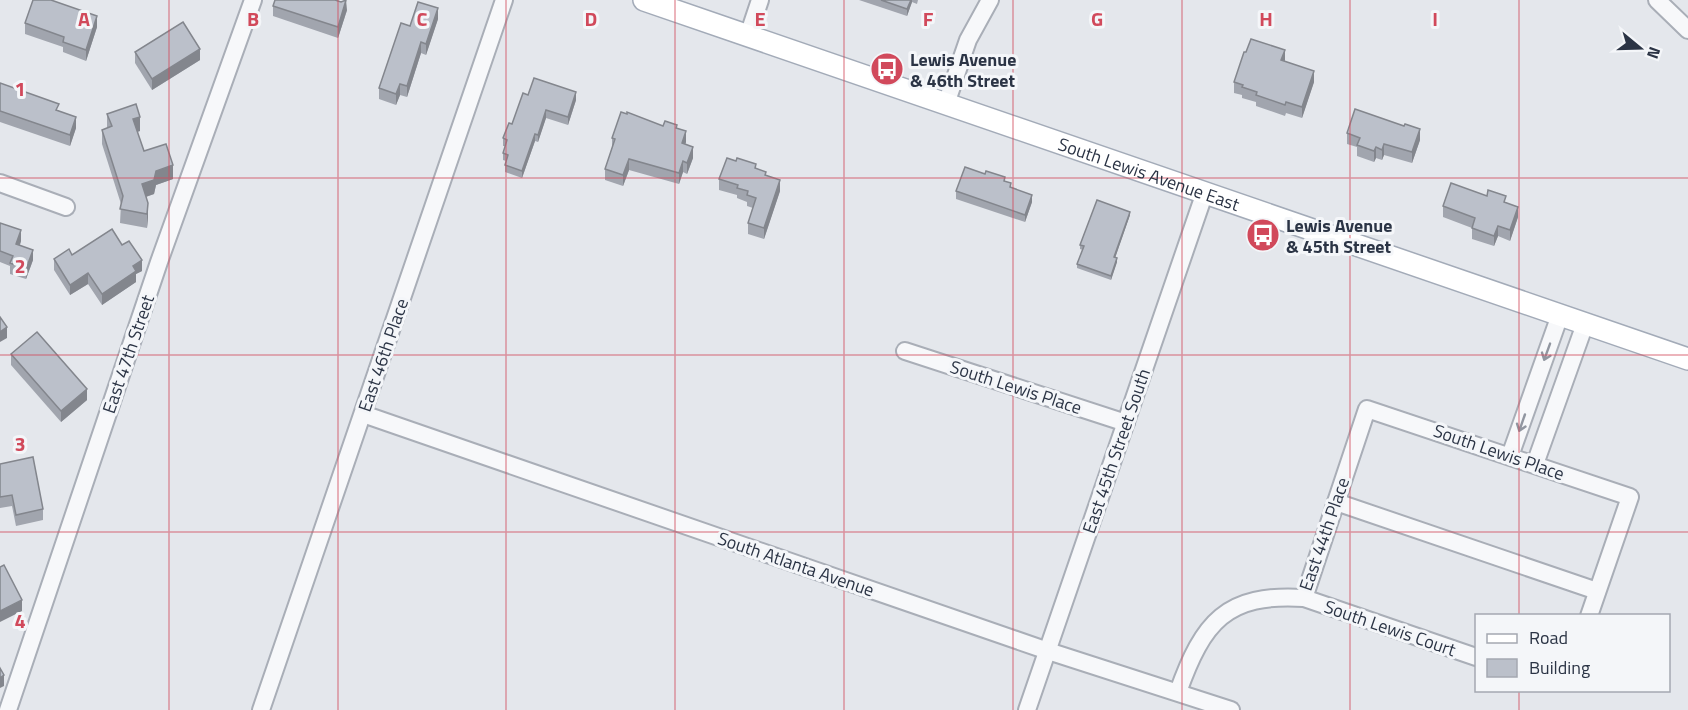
<svg xmlns="http://www.w3.org/2000/svg" width="1688" height="710" font-family="'Titillium Web',sans-serif">
<rect width="100%" height="100%" fill="#e4e7ec"/>
<g fill="none" stroke-linecap="round" stroke-linejoin="round">
<defs>
<g id="minor">
<polyline points="1657,0 1688,30"/>
<polyline points="748,36 760,0"/>
<polyline points="946,104 968,40 990,0"/>
<polyline points="0,183 66,207"/>
<polyline points="905,351 1126,423"/>
<polyline points="363,414 1048,651 1231,710"/>
<polyline points="1510,456 1560,315"/>
<polyline points="1535,464 1585,324"/>
<polyline points="1336,502 1597,591"/>
<polyline points="1304,598 1367,409 1630,497 1589,616"/>
<path d="M1178 692C1203 622 1226 593 1304 598L1476 657"/>
<polyline points="8,710 159,262 253,0"/>
<polyline points="261,710 504,0"/>
<polyline points="1027,710 1205,192"/>
</g>
<g id="major">
<path id="s1" d="M644 0 1688 359"/>
</g>
</defs>
<use href="#minor" stroke="#a9aeb7" stroke-width="20"/>
<use href="#major" stroke="#a3abb8" stroke-width="24"/>
<use href="#minor" stroke="#f7f8fa" stroke-width="16"/>
<use href="#major" stroke="#fff" stroke-width="21"/>
</g>
<g fill="#a1a5ae">
<polygon points="859,0 918,0 917,4 912,2 907,16"/>
<polygon points="273,6 347,10 338,38 273,16"/>
<polygon points="438,19 426,55 421,53 407,97 400,95 396,105 379,99 379,88 410,26"/>
<polygon points="25,23 97,27 86,61 63,52 63,47 25,34"/>
<polygon points="135,52 200,60 152,90 135,63"/>
<polygon points="1285,62 1314,82 1302,118 1286,113 1285,116 1256,106 1256,102 1242,98 1242,95 1234,93 1234,82"/>
<polygon points="0,83 59,111 76,128 70,146 0,122"/>
<polygon points="528,95 576,100 568,125 546,118 538,142 535,141 522,178 505,172 505,165 506,161 503,160 503,153 505,146 503,146 503,138"/>
<polygon points="107,114 140,131 137,132 144,151 173,179 156,185 154,194 146,197 148,217 147,228 120,223 121,204 102,144 102,130 107,128"/>
<polygon points="663,126 677,128 686,142 685,144 693,158 687,174 683,172 679,184 629,170 623,186 605,180 605,169 612,148 612,138"/>
<polygon points="1347,133 1420,140 1412,163 1384,155 1382,160 1376,158 1374,162 1357,156 1357,147 1347,144"/>
<polygon points="736,161 756,168 766,176 780,191 764,239 748,234 748,223 753,208 747,206 747,202 737,198 737,195 719,190 719,179"/>
<polygon points="1005,181 1011,188 1032,202 1025,222 956,199 956,191"/>
<polygon points="1506,202 1518,217 1510,241 1498,236 1494,246 1472,239 1472,228 1443,217 1443,206"/>
<polygon points="1130,215 1115,258 1117,262 1111,280 1077,268 1077,264 1083,250 1080,249 1080,245"/>
<polygon points="0,223 21,241 20,245 33,260 26,279 10,274 10,266 0,262"/>
<polygon points="122,245 142,271 136,274 136,282 102,305 88,284 70,295 54,270 54,259"/>
<polygon points="11,354 87,400 61,422 11,365"/>
<polygon points="0,464 43,509 43,520 16,526 12,506 0,508"/>
</g>
<g fill="#83868d">
<polygon points="346,0 347,10 338,38 338,27"/>
<polygon points="911,0 912,0 912,2 907,16 907,9"/>
<polygon points="438,8 438,19 426,55 426,44"/>
<polygon points="97,16 97,27 86,61 86,50"/>
<polygon points="421,42 421,53 407,97 407,86"/>
<polygon points="200,49 200,60 152,90 152,79"/>
<polygon points="1285,50 1285,61 1281,60"/>
<polygon points="1314,71 1314,82 1302,118 1302,107"/>
<polygon points="400,84 400,95 396,105 396,94"/>
<polygon points="576,92 576,100 568,125 568,117"/>
<polygon points="546,110 546,118 538,142 538,135"/>
<polygon points="76,117 76,128 70,146 70,135"/>
<polygon points="140,117 140,131 133,133 133,119"/>
<polygon points="1420,129 1420,140 1412,163 1412,152"/>
<polygon points="686,131 686,142 682,154 682,143"/>
<polygon points="535,134 535,141 522,178 522,171"/>
<polygon points="1384,144 1384,155 1382,160 1382,150"/>
<polygon points="693,147 693,158 687,174 687,163"/>
<polygon points="1376,147 1376,158 1374,162 1374,151"/>
<polygon points="629,159 629,170 623,186 623,175"/>
<polygon points="683,161 683,172 679,184 679,173"/>
<polygon points="173,165 173,179 156,185 154,194 142,198 142,184 156,171"/>
<polygon points="780,180 780,191 764,239 764,228"/>
<polygon points="1032,195 1032,202 1025,222 1025,215"/>
<polygon points="148,203 148,217 147,228 147,214"/>
<polygon points="1518,207 1518,217 1510,241 1510,230"/>
<polygon points="1130,212 1130,215 1114,261 1114,257"/>
<polygon points="1498,226 1498,236 1494,246 1494,236"/>
<polygon points="21,230 21,241 16,255 16,244"/>
<polygon points="33,250 33,260 26,279 26,269"/>
<polygon points="1117,258 1117,262 1111,280 1111,276"/>
<polygon points="142,260 142,271 136,274 136,282 102,305 102,294 133,266"/>
<polygon points="88,273 88,284 70,295 70,285"/>
<polygon points="7,327 7,338 0,342 0,332"/>
<polygon points="87,389 87,400 61,422 61,411"/>
<polygon points="22,600 22,611 0,622 0,611"/>
<polygon points="4,675 4,686 0,688 0,678"/>
</g>
<g fill="#bbc0ca" stroke="#83868d" stroke-width="1.5">
<polygon points="33,0 51,0 97,16 86,50 63,42 64,37 25,23"/>
<polygon points="275,0 335,0 341,2 346,0 338,27 273,6"/>
<polygon points="881,0 911,0 907,9"/>
<polygon points="418,2 438,8 426,44 421,42 407,86 400,84 396,94 379,88 401,23 410,26"/>
<polygon points="183,22 200,49 152,79 135,52"/>
<polygon points="1251,39 1285,50 1281,60 1314,71 1302,107 1286,102 1285,105 1256,95 1257,92 1242,87 1243,85 1234,82 1244,52 1246,52"/>
<polygon points="534,78 576,92 568,117 546,110 538,135 535,134 522,171 505,165 508,155 503,153 507,140 503,138 509,123 512,124 523,93 528,95"/>
<polygon points="0,83 59,104 56,110 76,117 70,135 0,111"/>
<polygon points="136,104 140,117 133,119 144,151 166,144 173,165 156,171 154,180 142,184 148,203 147,214 120,209 123,196 102,130 112,126 107,114"/>
<polygon points="1355,109 1404,126 1405,124 1420,129 1412,152 1384,144 1382,150 1376,147 1374,151 1357,145 1360,138 1347,133"/>
<polygon points="621,112 627,114 627,112 663,126 665,121 677,125 676,128 686,131 682,143 693,147 687,163 683,161 679,173 629,159 623,175 605,169 615,139 612,138"/>
<polygon points="727,158 736,161 737,158 756,164 755,168 766,172 765,175 780,180 764,228 748,223 756,198 747,195 748,191 737,188 738,185 719,179"/>
<polygon points="965,167 985,174 986,171 1005,177 1004,181 1011,183 1010,187 1032,195 1025,215 956,191"/>
<polygon points="1451,183 1487,196 1488,190 1506,196 1504,202 1518,207 1510,230 1498,226 1494,236 1472,228 1475,218 1443,206"/>
<polygon points="1097,200 1130,212 1114,257 1117,258 1111,276 1077,264 1084,246 1080,245"/>
<polygon points="0,223 21,230 16,244 33,250 26,269 10,263 13,256 0,251"/>
<polygon points="112,229 122,245 129,241 142,260 133,266 136,271 102,294 88,273 70,285 54,259 69,249 72,255"/>
<polygon points="0,317 7,327 0,332"/>
<polygon points="37,332 87,389 61,411 11,354"/>
<polygon points="33,457 43,509 16,515 12,495 0,497 0,464"/>
<polygon points="4,565 22,600 0,611 0,567"/>
<polygon points="0,668 4,675 0,678"/>
</g>
<defs><path id="oneway-shaft" d="M-6 0H5M1.5-3L5.5 0L1.5 3" fill="none" stroke-width="1.6" stroke-linecap="round" stroke-linejoin="round" transform="scale(1.5)"/></defs>
<g stroke="#9196a0">
<use href="#oneway-shaft" transform="translate(1547 352) rotate(110)"/>
<use href="#oneway-shaft" transform="translate(1522 423) rotate(109)"/>
</g>
<path fill="none" stroke="#d1495b" stroke-width="1.5" stroke-opacity="0.55" d="M169 0V710M338 0V710M506 0V710M675 0V710M844 0V710M1013 0V710M1182 0V710M1350 0V710M1519 0V616M0 178H1688M0 355H1688M0 532H1688M1519 690V710"/>
<defs>
<symbol id="bus-disc" viewBox="-11 -11 22 22"><circle r="9.5" fill="#d1495b" stroke="#f4f6f9"/><path d="M-5-6H5V4H4V6H2V4H-2V6H-4V4H-5ZM-3.5-4V0h7V-4ZM-3.5 1.2v1.5H-2V1.2ZM2 1.2v1.5H3.5V1.2Z" fill="#fff"/></symbol>
</defs>
<g fill-rule="evenodd">
<use href="#bus-disc" x="868" y="50" width="38" height="38"/>
<use href="#bus-disc" x="1244" y="216" width="38" height="38"/>
</g>
<g text-anchor="middle" dominant-baseline="central" stroke-width="6" stroke-linejoin="round" paint-order="stroke">
<g font-size="18" font-weight="bold" fill="#2b3445" stroke="#f4f6f9" text-anchor="start">
<text x="910" y="59">Lewis Avenue<tspan x="910" dy="21">&amp; 46th Street</tspan></text>
<text x="1286" y="225">Lewis Avenue<tspan x="1286" dy="21">&amp; 45th Street</tspan></text>
</g>
<g font-size="18" fill="#2b3445" stroke="#f4f6f9">
<text stroke="none"><textPath href="#s1" startOffset="534">South Lewis Avenue East</textPath></text>
<text transform="translate(128 354) rotate(-71)">East 47th Street</text>
<text transform="translate(383 355) rotate(-71)">East 46th Place</text>
<text transform="translate(1016 387) rotate(18)">South Lewis Place</text>
<text transform="translate(1116 451) rotate(-71)">East 45th Street South</text>
<text transform="translate(1499 452) rotate(19)">South Lewis Place</text>
<text transform="translate(1324 534) rotate(-71)">East 44th Place</text>
<text transform="translate(796 564) rotate(19)">South Atlanta Avenue</text>
<text transform="translate(1390 628) rotate(19)">South Lewis Court</text>
</g>
</g>
<g font-size="20" text-anchor="middle" font-weight="bold" fill="#d1495b" stroke="#f4f6f9" stroke-width="6" stroke-linejoin="round" paint-order="stroke">
<text x="84" y="26">A</text>
<text x="253" y="26">B</text>
<text x="422" y="26">C</text>
<text x="591" y="26">D</text>
<text x="760" y="26">E</text>
<text x="928" y="26">F</text>
<text x="1097" y="26">G</text>
<text x="1266" y="26">H</text>
<text x="1435" y="26">I</text>
<text x="20" y="96">1</text>
<text x="20" y="273">2</text>
<text x="20" y="451">3</text>
<text x="20" y="628">4</text>
</g>
<rect x="1475" y="614" width="195" height="78" fill="#f4f6f9" stroke="#a4a8b1" stroke-width="1.5"/>
<rect x="1487" y="634" width="30" height="9" fill="#ffffff" stroke="#a4a8b1" stroke-width="1.5"/>
<text x="1529" y="644" font-size="18" fill="#2b3445">Road</text>
<rect x="1487" y="659" width="30" height="18" fill="#bbc0ca" stroke="#a4a8b1" stroke-width="1.5"/>
<text x="1529" y="674" font-size="18" fill="#2b3445">Building</text>
<g transform="translate(1640 48) rotate(109)" stroke="#f4f6f9" stroke-width="4.5" paint-order="stroke">
<path d="M0-4.5L10 22L0 15L-10 22Z" fill="#2b3445"/>
<text y="-9" font-size="16" font-weight="bold" text-anchor="middle" fill="#2b3445">N</text>
</g>
</svg>
